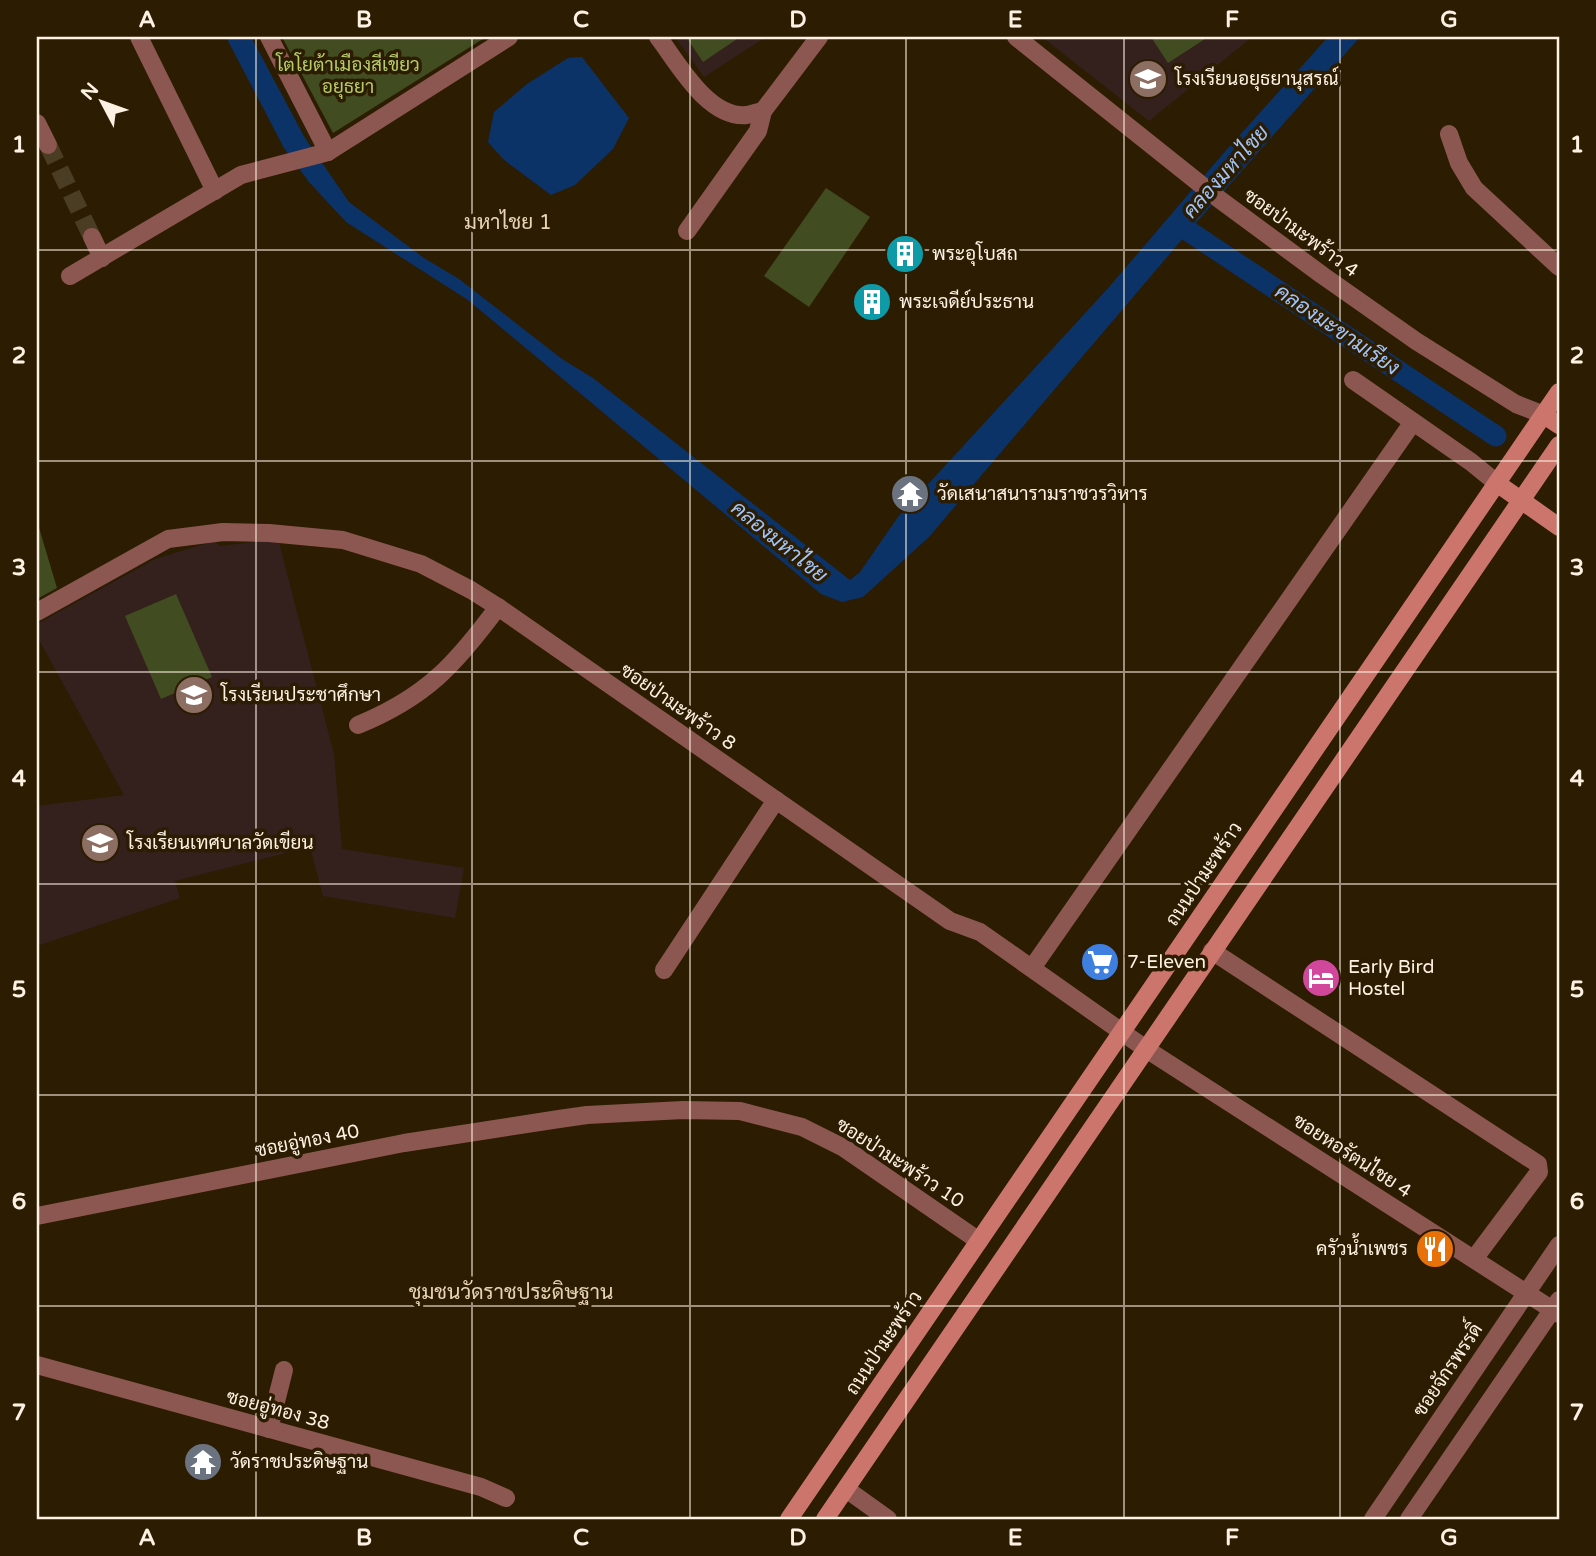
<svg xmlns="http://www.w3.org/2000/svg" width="1596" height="1556" font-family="'Varela Round',Sarabun,sans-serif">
<rect width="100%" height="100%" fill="#2c1c02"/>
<g fill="#34211d">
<polygon points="675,37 766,37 704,77"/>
<polygon points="1042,37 1252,37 1149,121"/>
<polygon points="278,539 334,754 342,849 464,868 455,918 323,896 310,847 175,881 180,898 37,946 37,806 124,795 37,636 37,624 155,559 214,541 220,546"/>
</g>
<g fill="#424c21">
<polygon points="282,37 486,37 333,133"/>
<polygon points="686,37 740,37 703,62"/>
<polygon points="1151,37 1208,37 1168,63"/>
<polygon points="826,188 870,217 809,307 764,276"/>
<polygon points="37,521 57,588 37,599"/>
<polygon points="176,594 212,677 161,699 125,616"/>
</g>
<g fill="#0b3368">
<polygon points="226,37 251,37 305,138 349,202 424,258 459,279 562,359 593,378 850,580 860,572 898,517 1110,286 1221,156 1328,37 1360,37 1196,223 929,537 863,597 842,602 821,594 468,300 346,222 309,182 284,148"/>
<polygon points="582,57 629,118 613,149 575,185 551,195 504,160 488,142 494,112 527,84 568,58"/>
</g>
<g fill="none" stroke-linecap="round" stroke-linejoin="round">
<polyline stroke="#0b3368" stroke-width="21" points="1178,224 1496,436"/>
<polyline stroke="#4b3c24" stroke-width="18" stroke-dasharray="18 9" stroke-linecap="butt" points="48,145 92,237"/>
<g stroke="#8d5751" stroke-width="18">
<polyline points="139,37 215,191"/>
<polyline points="269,37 328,152"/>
<path d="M658 37C678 63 708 119 747 115 752 114 758 112 763 111"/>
<polyline points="1016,37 1219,199 1322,275 1416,341 1516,404 1544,415"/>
<polyline points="37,123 48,145"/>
<polyline points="1449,134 1459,163 1474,188 1559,267"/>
<polyline points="687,231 758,131 763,111 819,37"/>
<polyline points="92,237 102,258"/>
<polyline points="70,276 241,175 328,152 509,37"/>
<polyline points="1353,380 1471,462 1498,484"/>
<polyline points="37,612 168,539 223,532 269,533 343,540 421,564 471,590 498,607 950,921 980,932 1146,1049 1559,1314"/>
<path d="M358 725C426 697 455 665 498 607"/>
<polyline points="1212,951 1538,1164 1539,1172 1474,1259"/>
<polyline points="1032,968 1413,422"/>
<polyline points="664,970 776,800"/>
<polyline points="37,1216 404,1143 559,1119 587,1115 683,1110 740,1111 802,1127 844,1148 979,1241"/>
<polyline points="37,1365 481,1487 506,1498"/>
<polyline points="269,1429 284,1370"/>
<polyline points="846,1489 888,1519"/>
<polyline points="1373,1519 1559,1245"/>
<polyline points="1409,1519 1559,1300"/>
</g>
<g stroke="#cc756c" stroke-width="18">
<polyline points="1544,415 1559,425"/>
<polyline points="1498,484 1559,527"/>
<polyline points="789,1519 1559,392"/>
<polyline points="825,1519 1559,445"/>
</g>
</g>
<path fill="none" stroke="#fcf1e2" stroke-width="2" stroke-opacity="0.55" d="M256 37V1519M472 37V1519M690 37V1519M906 37V1519M1124 37V1519M1340 37V1519M37 250H1559M37 461H1559M37 672H1559M37 884H1559M37 1095H1559M37 1306H1559"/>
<defs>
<symbol id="school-disc" viewBox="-11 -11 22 22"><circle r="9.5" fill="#8d6e63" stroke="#2c1c02"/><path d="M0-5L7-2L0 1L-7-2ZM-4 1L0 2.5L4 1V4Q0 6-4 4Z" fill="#fff"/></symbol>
<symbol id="building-disc" viewBox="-11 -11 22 22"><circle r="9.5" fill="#0f9aa8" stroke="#2c1c02"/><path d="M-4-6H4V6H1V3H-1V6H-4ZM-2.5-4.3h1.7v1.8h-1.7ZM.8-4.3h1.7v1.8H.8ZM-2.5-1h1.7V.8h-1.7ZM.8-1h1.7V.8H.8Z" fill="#fff"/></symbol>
<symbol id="temple-disc" viewBox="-11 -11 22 22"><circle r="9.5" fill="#6b7280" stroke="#2c1c02"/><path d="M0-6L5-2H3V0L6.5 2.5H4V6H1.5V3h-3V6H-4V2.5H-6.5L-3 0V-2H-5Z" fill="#fff"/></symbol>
<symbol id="supermarket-disc" viewBox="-11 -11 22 22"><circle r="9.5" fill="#3f7fe0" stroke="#2c1c02"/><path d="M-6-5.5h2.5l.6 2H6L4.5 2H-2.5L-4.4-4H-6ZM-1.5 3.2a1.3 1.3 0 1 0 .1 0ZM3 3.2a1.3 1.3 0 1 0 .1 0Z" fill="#fff"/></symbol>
<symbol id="hotel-disc" viewBox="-11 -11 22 22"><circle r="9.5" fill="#d1479c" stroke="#2c1c02"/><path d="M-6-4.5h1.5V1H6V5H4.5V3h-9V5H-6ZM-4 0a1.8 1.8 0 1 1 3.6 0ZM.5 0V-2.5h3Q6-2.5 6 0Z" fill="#fff"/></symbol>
<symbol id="restaurant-disc" viewBox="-11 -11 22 22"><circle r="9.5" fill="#e8710a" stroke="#2c1c02"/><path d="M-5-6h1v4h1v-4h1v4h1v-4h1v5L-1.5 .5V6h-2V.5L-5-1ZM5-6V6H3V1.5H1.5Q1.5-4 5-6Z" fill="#fff"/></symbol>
</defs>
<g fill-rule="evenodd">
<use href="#school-disc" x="1126" y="57" width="44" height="44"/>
<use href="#building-disc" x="883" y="232" width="44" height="44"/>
<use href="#building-disc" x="850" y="280" width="44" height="44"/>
<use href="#temple-disc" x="888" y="472" width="44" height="44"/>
<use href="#school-disc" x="172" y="673" width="44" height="44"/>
<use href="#school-disc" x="78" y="821" width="44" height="44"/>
<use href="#supermarket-disc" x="1078" y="940" width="44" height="44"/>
<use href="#hotel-disc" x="1299" y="956" width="44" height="44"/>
<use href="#restaurant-disc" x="1413" y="1227" width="44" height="44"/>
<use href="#temple-disc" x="181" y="1440" width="44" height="44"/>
</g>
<g text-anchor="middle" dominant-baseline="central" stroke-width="7" stroke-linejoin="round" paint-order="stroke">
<g font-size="19" fill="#b5cd66" stroke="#2c1c02">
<text x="348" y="65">โตโยต้าเมืองสีเขียว<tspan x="348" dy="22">อยุธยา</tspan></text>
</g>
<g font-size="19" fill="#fcf1e2" stroke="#2c1c02" text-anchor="start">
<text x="1175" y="79">โรงเรียนอยุธยานุสรณ์</text>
<text x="932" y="254">พระอุโบสถ</text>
<text x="899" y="302">พระเจดีย์ประธาน</text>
<text x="937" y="494">วัดเสนาสนารามราชวรวิหาร</text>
<text x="221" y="695">โรงเรียนประชาศึกษา</text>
<text x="127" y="843">โรงเรียนเทศบาลวัดเขียน</text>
<text x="1127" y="962">7-Eleven</text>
<text x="1348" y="967">Early Bird<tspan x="1348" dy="22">Hostel</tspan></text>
<text x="1408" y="1249" text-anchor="end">ครัวน้ำเพชร</text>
<text x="230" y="1462">วัดราชประดิษฐาน</text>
</g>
<g font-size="19" fill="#fcf1e2" stroke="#2c1c02">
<text transform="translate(1301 233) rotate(36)">ซอยป่ามะพร้าว 4</text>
<text transform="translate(678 707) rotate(35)">ซอยป่ามะพร้าว 8</text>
<text transform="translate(1204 874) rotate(-56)">ถนนป่ามะพร้าว</text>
<text transform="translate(307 1141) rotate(-11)">ซอยอู่ทอง 40</text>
<text transform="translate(1352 1156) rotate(33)">ซอยหอรัตนไชย 4</text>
<text transform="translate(900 1163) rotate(33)">ซอยป่ามะพร้าว 10</text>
<text transform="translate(884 1343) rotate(-56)">ถนนป่ามะพร้าว</text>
<text transform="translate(1448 1370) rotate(-56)">ซอยจักรพรรดิ์</text>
<text transform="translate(278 1410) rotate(15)">ซอยอู่ทอง 38</text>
</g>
<g font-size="21" font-style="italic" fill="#a2c4f6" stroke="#2c1c02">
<text transform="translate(1226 172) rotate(-48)">คลองมหาไชย</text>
<text transform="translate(1337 330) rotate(34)">คลองมะขามเรียง</text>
<text transform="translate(779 542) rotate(39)">คลองมหาไชย</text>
</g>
<g font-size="21" fill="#e8d3b4" stroke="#2c1c02">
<text x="508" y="222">มหาไชย 1</text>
<text x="511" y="1292">ชุมชนวัดราชประดิษฐาน</text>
</g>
</g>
<rect width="1596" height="1556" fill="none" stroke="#2c1c02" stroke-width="77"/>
<g transform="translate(102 102) rotate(311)" stroke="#2c1c02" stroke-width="5" paint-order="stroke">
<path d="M0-5L12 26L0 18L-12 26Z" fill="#fcf1e2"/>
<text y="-10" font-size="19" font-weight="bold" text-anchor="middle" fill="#fcf1e2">N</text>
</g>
<rect x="38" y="38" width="1520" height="1480" fill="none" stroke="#fcf1e2" stroke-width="2.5"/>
<g font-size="23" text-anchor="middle" font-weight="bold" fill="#fcf1e2">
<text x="147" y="27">A</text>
<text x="364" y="27">B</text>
<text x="581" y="27">C</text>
<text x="798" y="27">D</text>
<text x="1015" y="27">E</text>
<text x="1232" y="27">F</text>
<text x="1449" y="27">G</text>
<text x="19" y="152">1</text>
<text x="1577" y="152">1</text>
<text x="19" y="363">2</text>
<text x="1577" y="363">2</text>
<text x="19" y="575">3</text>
<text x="1577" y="575">3</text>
<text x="19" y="786">4</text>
<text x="1577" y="786">4</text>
<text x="19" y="997">5</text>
<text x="1577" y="997">5</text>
<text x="19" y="1209">6</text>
<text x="1577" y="1209">6</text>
<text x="19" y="1420">7</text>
<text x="1577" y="1420">7</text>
<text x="147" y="1545">A</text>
<text x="364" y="1545">B</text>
<text x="581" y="1545">C</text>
<text x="798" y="1545">D</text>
<text x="1015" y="1545">E</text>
<text x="1232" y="1545">F</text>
<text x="1449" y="1545">G</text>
</g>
</svg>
